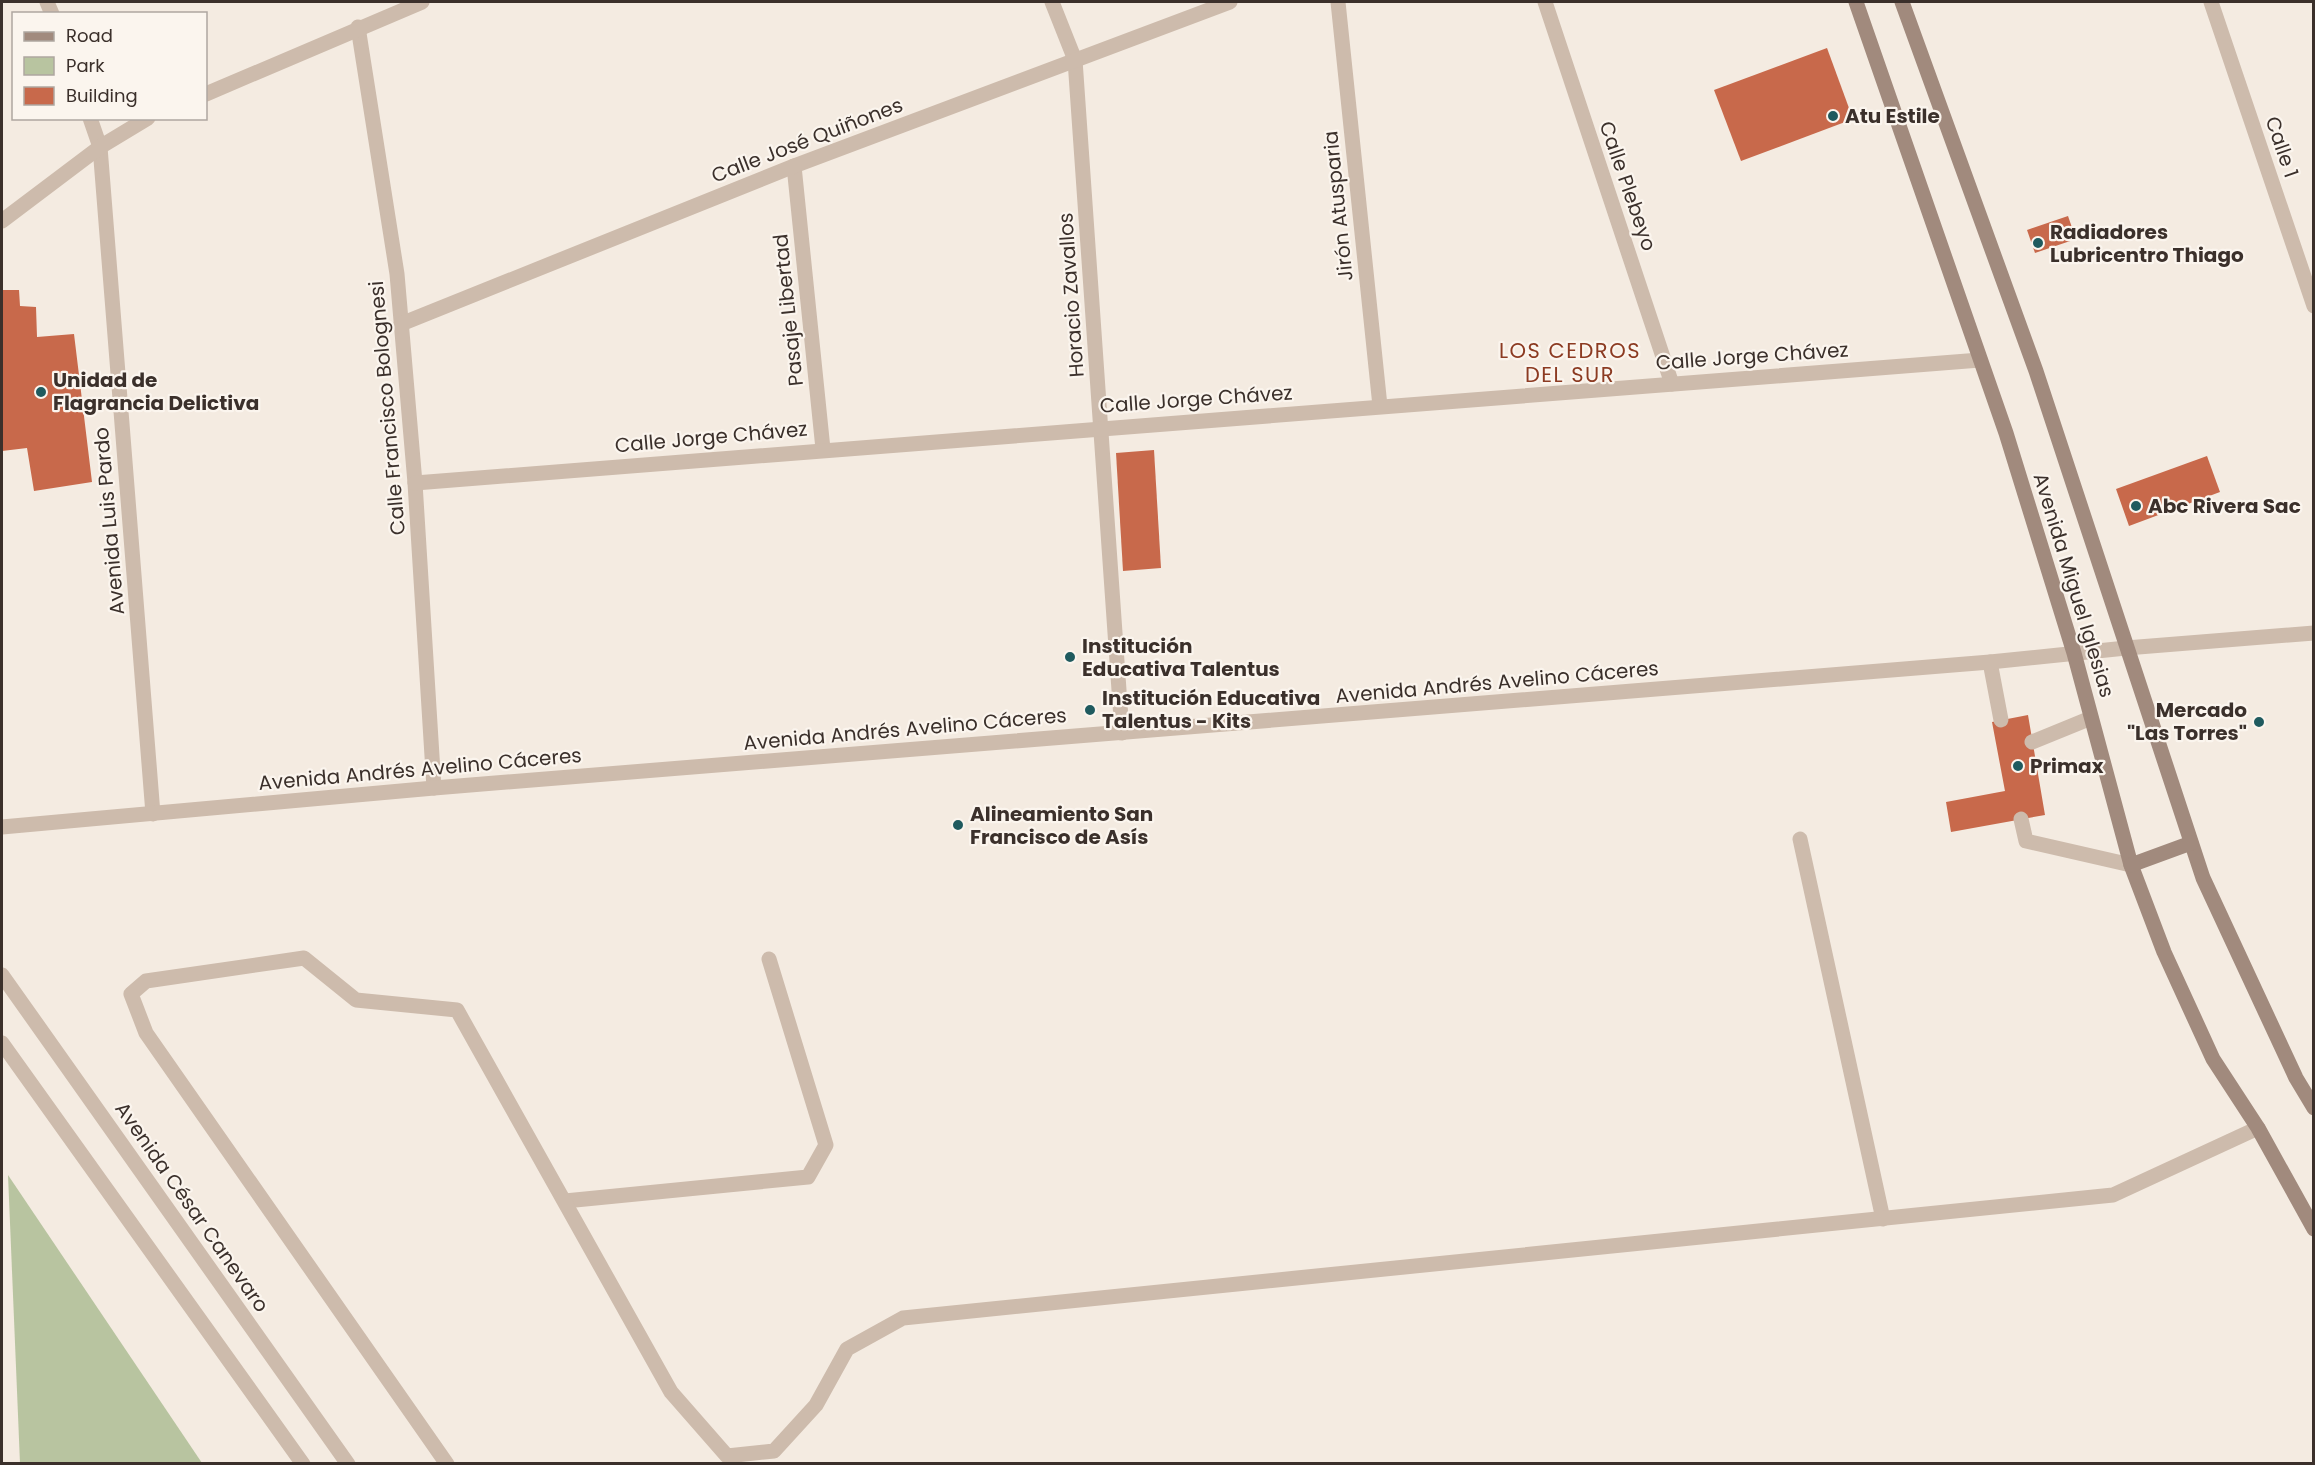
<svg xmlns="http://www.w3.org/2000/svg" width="2315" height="1465" font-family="Poppins,sans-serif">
<rect width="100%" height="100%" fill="#f4ebe1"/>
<polygon fill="#b8c4a0" points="8,1175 202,1463 20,1463"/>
<g fill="#c8694b">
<polygon points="1827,48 1853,119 1741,161 1714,90"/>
<polygon points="2068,216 2076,239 2035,253 2027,230"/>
<polygon points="2,290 19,290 20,306 36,307 37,337 74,334 92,482 34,491 27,448 2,451"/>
<polygon points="1154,450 1161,568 1123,571 1116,453"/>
<polygon points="2207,456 2220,492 2129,526 2116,489"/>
<polygon points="2028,715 2045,815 1951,832 1946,802 2005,791 1992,722"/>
</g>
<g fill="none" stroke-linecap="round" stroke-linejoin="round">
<g stroke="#cdbbac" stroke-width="15">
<polyline points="1990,662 2001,720"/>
<polyline points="2032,742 2091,718"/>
<polyline points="2021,819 2026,841 2131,865"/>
<polyline points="1800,839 1883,1219"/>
<polyline points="565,1201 808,1177 826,1145 769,959"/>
<polyline points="447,1464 146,1033 131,994 146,981 304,958 356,1000 457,1010 671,1392 727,1456 774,1451 816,1405 847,1349 903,1318 2113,1195 2258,1128"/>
</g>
<g stroke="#cdbbac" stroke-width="15">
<polyline points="47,2 52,14"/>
<polyline points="1052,2 1075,60 1122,733"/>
<polyline points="1338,2 1380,406"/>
<polyline points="1545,2 1672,384"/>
<polyline points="2211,2 2314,306"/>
<polyline points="358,27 397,274 415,483 434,788"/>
<polyline points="206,94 422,2"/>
<polyline points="90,118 100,147 153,814"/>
<polyline points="794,166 823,449"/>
<polyline points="2,221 100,147 148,118"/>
<polyline points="401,324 794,166 1230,2"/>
<polyline points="415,483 1980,360"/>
<polyline points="2126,648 2314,633"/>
</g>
<g stroke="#cdbbac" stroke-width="15">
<polyline points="2,827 434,788 1990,662 2126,648"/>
<polyline points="2,975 348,1464"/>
<polyline points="2,1043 303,1464"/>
</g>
<g stroke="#a18a7d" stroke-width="15">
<polyline points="1856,2 2006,433 2074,653 2131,865 2164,952 2213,1059 2258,1128 2314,1229"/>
<polyline points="1902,2 2036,371 2203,878 2296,1078 2314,1108"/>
<polyline points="2131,865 2191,843"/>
</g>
</g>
<g fill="#1f5a5e" stroke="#fbf5ee" stroke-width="2">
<circle cx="1833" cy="116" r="6"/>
<circle cx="2038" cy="243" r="6"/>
<circle cx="41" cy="392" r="6"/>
<circle cx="2136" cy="506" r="6"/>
<circle cx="1070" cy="657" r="6"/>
<circle cx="1090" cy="710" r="6"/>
<circle cx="2259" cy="722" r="6"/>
<circle cx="2018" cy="766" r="6"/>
<circle cx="958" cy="825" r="6"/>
</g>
<g text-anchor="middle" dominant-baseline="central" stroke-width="4.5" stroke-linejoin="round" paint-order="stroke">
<g font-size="20" font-weight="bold" fill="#3b302b" stroke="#fbf5ee" text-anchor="start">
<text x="1845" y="116">Atu Estile</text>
<text x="2050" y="232">Radiadores<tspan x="2050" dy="23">Lubricentro Thiago</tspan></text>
<text x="53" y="380">Unidad de<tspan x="53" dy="23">Flagrancia Delictiva</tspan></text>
<text x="2148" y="506">Abc Rivera Sac</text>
<text x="1082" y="646">Institución<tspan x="1082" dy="23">Educativa Talentus</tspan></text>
<text x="1102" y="698">Institución Educativa<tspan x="1102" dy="23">Talentus - Kits</tspan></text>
<text x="2247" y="710" text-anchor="end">Mercado<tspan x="2247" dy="23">"Las Torres"</tspan></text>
<text x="2030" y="766">Primax</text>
<text x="970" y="814">Alineamiento San<tspan x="970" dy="23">Francisco de Asís</tspan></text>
</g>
<g font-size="20" fill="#3b302b" stroke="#fbf5ee">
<text transform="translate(807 140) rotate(-21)">Calle José Quiñones</text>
<text transform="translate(2282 147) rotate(71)">Calle 1</text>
<text transform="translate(1628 186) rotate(71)">Calle Plebeyo</text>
<text transform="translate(1338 206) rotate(-96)">Jirón Atusparia</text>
<text transform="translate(1071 295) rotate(-94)">Horacio Zavallos</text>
<text transform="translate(788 310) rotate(-96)">Pasaje Libertad</text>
<text transform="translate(1752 356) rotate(-4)">Calle Jorge Chávez</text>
<text transform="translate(1196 399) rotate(-4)">Calle Jorge Chávez</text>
<text transform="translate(387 408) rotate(-95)">Calle Francisco Bolognesi</text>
<text transform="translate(711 437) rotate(-5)">Calle Jorge Chávez</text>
<text transform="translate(109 521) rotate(-95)">Avenida Luis Pardo</text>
<text transform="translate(2074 585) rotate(73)">Avenida Miguel Iglesias</text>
<text transform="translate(1497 682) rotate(-5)">Avenida Andrés Avelino Cáceres</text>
<text transform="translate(905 729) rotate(-5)">Avenida Andrés Avelino Cáceres</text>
<text transform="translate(420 769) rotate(-5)">Avenida Andrés Avelino Cáceres</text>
<text transform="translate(192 1207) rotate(55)">Avenida César Canevaro</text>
</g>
<g font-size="21" letter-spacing="1.5" fill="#8c3b22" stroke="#fbf5ee">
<text x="1570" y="350">LOS CEDROS<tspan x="1570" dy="24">DEL SUR</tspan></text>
</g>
</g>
<rect width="2315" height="1465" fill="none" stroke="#3b302b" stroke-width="6"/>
<rect x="12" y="12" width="195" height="108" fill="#fbf5ee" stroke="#aea6a0" stroke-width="1.5"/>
<rect x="24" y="32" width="30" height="9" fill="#a18a7d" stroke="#aea6a0" stroke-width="1.5"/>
<text x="66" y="42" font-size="18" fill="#3b302b">Road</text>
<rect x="24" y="57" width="30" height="18" fill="#b8c4a0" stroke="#aea6a0" stroke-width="1.5"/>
<text x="66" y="72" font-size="18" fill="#3b302b">Park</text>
<rect x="24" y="87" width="30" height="18" fill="#c8694b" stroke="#aea6a0" stroke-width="1.5"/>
<text x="66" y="102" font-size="18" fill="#3b302b">Building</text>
</svg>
